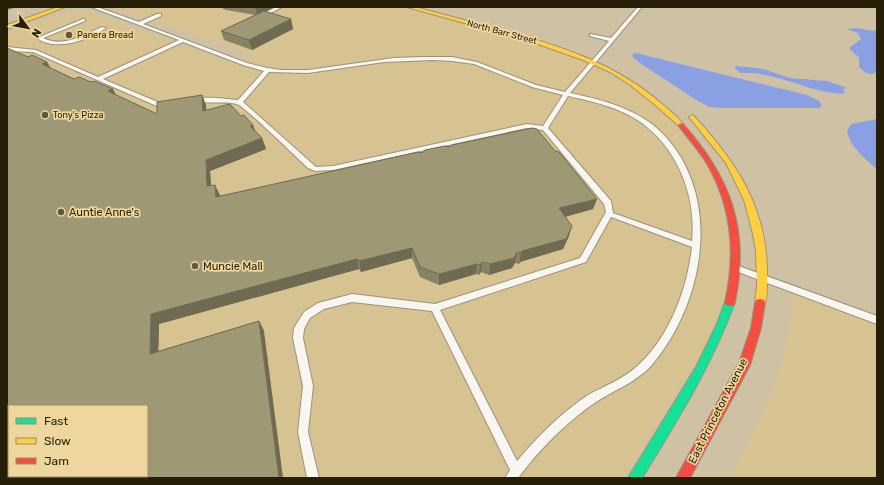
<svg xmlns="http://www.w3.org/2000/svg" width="884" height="485" font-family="Rubik,sans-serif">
<rect width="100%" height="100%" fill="#cfc2a4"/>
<g fill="#d7c392" fill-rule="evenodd">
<path d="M112 7H402L545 45 584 60 654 103 708 165 731 240 726 293 709 340 623 478H7V33L75 9H83L238 65 253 56 220 43ZM9 406H147V476H9Z"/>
<polygon points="795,289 877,320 877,478 731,478 766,406 780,371 785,351"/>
</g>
<g fill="#8ba0e3">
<path d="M857 28 873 31 877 29V72C869 76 865 73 859 67V58L849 48 861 39 858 33 847 29Z"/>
<polygon points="636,53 807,95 819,101 822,106 819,108 723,108 709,107 698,101 641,64 632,56 633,54"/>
<path d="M737 66 764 69 790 78 827 81 847 88 843 89 845 92 842 94C808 92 775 71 740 73L734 67Z"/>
<path d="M877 119V169C865 159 850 147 847 131L851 124Z"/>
</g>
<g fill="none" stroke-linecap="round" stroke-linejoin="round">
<defs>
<g id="lane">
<path d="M91 7H97L139 22 157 14H161V16L143 24 247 63 267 68 281 70H308L394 58 423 57H452L477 62 536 85 565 92 609 41 590 36V34L611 38 638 7H642L570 93C603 100 639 109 663 134 724 198 704 304 651 366 635 383 614 390 596 402 565 423 540 449 518 478H505L510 470 432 311 352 302 324 309 310 318 304 329 303 338 313 386 308 432 319 478H307L298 432 303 386 293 338 294 328 304 312 318 303 352 294 435 304 580 258 606 212 604 204 543 130 527 128 333 170 315 171 308 168C298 159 243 105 237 104 227 101 196 104 191 101 200 95 227 99 238 100L264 71 243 65 183 42 103 79 160 103H166L169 105 166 107H159L33 52 7 51V47L36 50 98 77 179 40ZM433 60 452 61 474 64 532 87 563 95 543 126 527 124 333 166 316 167 243 102 269 72 308 73 384 62ZM568 96C590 101 614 106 634 118 675 142 697 194 692 241L613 213 611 201 548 128ZM611 217 692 247C687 290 669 339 635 368 621 380 604 386 588 395 561 413 538 436 517 461L440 310 586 262Z"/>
<polygon points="276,7 282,7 261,18 257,17"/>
<path d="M83 19H85V21L43 38C63 48 84 35 102 27L106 28C89 40 55 52 37 38Z"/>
<polygon points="736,265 877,316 877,324 733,270 732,268 733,266"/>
</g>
<path id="fast" d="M730 298 734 299 735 302C712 365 677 421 642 478H628L696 367 716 326 725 302 726 299Z"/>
<g id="slow">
<polygon points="58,7 65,7 7,29 7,25"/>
<path d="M407 7H415C441 14 468 21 494 28 555 44 614 62 662 104 670 111 678 117 684 125L681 127 679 126 654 104 629 84 610 72 583 60 529 41Z"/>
<path d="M692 115 694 116C736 162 767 207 767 273 767 283 768 297 764 306L760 307 756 306 755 303 757 286 756 251 753 234 744 200 726 163 689 117Z"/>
</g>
<g id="jam">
<path d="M681 123 683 124C731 178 750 230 735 302L734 305 730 306 726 305 725 302C736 253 732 206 706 162 697 148 687 137 678 125Z"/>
<polygon points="760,299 764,300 765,303 761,328 750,365 690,478 676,478 739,363 751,328 755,303 756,300"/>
</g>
</defs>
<use href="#lane" stroke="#9c927a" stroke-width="2"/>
<use href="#fast" stroke="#9c927a" stroke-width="2"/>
<use href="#slow" stroke="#9c927a" stroke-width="2"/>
<use href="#jam" stroke="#9c927a" stroke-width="2"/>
<use href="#lane" fill="#f8f6f1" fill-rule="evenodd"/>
<use href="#fast" fill="#16e098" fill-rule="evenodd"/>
<use href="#slow" fill="#ffcf43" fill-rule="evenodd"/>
<use href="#jam" fill="#f24e42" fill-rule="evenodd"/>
</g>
<g fill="#898365">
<polygon points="219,7 275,7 265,12 291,19 293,29 252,50 224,40 221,31 255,15 226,10"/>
<polygon points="50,68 74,79 91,82 113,89 116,95 157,114 202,95 206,105 206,110 241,116 253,125 255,130 262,138 266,149 210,171 211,186 220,196 450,147 555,151 597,199 593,209 565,217 569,236 563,249 520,262 519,264 515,263 512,268 489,275 481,272 479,275 476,274 439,285 420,277 412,258 361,272 359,269 159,324 158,351 259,321 264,331 7,478"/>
</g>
<g fill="#6f6a52">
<polygon points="7,7 17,7 7,10"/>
<polygon points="255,7 275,7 257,15"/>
<polygon points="291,19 293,29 252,50 249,40"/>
<polygon points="47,62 53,72 42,64"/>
<polygon points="113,89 118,99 108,91"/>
<polygon points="202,95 206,105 207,121 203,111"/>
<polygon points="253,125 256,135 250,126"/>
<polygon points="262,138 266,149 210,171 212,197 207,186 206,160"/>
<polygon points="215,185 220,195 221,207 216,197"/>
<polygon points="597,199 593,209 557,219 559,208"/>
<polygon points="572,226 569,236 563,249 520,262 519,264 521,253 522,251"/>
<polygon points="412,248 412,258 361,272 359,261"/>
<polygon points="517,252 515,263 512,268 489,275 490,264"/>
<polygon points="357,259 359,269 159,324 158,364 150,354 151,314"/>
<polygon points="482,262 481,272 479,275 480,265"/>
<polygon points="477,264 476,274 439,285 439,274"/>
<polygon points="259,321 264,331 283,478 279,478"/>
</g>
<g fill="#9f9875" stroke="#6f6a52" fill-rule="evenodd">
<polygon points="264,11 291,19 249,40 221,31"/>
<path d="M7 48 28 57 32 55 47 62 42 64 74 79 79 77 91 82 94 81 113 89 108 91 157 114V102L202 95 203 111 230 104 241 116 244 115 253 125 250 126 262 138 206 160 207 186 215 185 216 197 418 152 422 153 425 150 445 146 450 147 452 145 532 128 537 129 555 151 559 152 597 199 559 208 572 226 566 239 522 251 521 253 517 252 514 258 490 264 482 262 480 265 477 264 439 274 420 267 412 248 359 261 357 259 151 314 150 354 259 321 279 478H7ZM9 406H147V476H9Z"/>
</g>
<g fill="#62573e" stroke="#eed79e" stroke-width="1.5">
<circle cx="69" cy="35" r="4"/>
<circle cx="45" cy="115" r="4"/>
<circle cx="61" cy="212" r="4"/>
<circle cx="195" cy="266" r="4"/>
</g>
<g text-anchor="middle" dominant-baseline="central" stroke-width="3.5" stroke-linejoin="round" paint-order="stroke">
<g font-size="9" fill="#271e07" stroke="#eed79e">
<text transform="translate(502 32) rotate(15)">North Barr Street</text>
</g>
<g font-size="9" fill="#271e07" stroke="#eed79e" text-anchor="start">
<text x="77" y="35">Panera Bread</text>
<text x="53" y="115">Tony's Pizza</text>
</g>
<g font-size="11" fill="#271e07" stroke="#eed79e" text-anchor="start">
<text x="69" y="212">Auntie Anne's</text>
<text x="203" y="266">Muncie Mall</text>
</g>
<g font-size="11" fill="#271e07" stroke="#eed79e">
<text transform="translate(718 411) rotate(-63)">East Princeton Avenue</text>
</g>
</g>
<rect width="884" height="485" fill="none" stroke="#271e07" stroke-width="16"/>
<rect x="8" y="405" width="140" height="72" fill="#eed79e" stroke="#9e8d62"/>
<rect x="16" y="418" width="20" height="6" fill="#16e098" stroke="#9e8d62"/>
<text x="44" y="425" font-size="12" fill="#271e07">Fast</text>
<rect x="16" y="438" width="20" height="6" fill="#ffcf43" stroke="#9e8d62"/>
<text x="44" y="445" font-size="12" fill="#271e07">Slow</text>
<rect x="16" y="458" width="20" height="6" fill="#f24e42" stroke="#9e8d62"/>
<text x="44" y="465" font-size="12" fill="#271e07">Jam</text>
<g transform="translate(28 28) rotate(122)" stroke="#eed79e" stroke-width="3" paint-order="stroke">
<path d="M0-3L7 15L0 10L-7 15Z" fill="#271e07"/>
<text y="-6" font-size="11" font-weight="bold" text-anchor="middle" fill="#271e07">N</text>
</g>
</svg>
